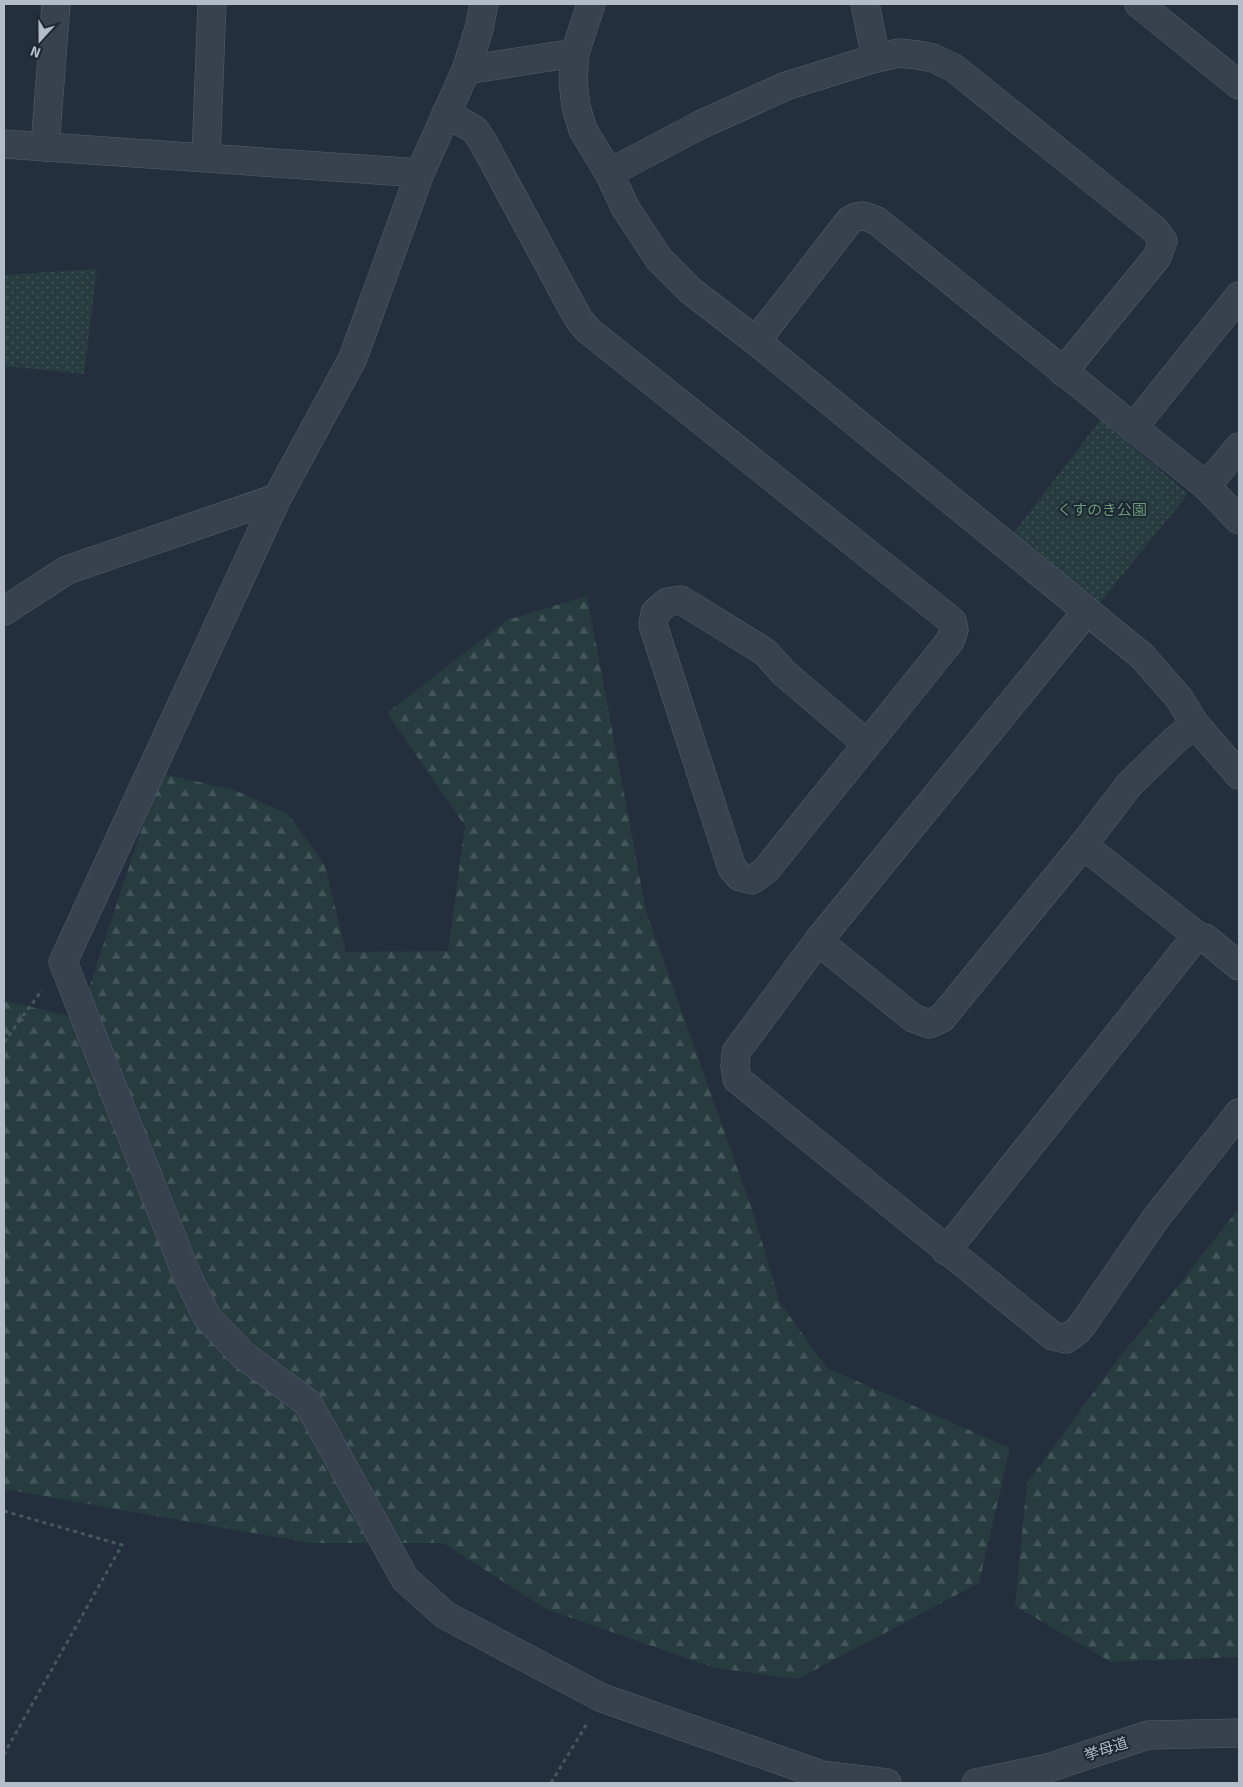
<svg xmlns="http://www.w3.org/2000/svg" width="1243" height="1787" font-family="Signika,'Noto Sans JP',sans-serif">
<defs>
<pattern id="grass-dots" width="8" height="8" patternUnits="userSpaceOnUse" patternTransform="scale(1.25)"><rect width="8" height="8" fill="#263c3f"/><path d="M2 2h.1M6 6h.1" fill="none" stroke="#435659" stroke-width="1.8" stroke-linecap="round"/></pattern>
<pattern id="forest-firs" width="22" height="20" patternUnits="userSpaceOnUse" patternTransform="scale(1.25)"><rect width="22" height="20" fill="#263c3f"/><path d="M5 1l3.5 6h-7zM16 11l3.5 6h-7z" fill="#435659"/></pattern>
</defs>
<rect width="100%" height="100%" fill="#242f3e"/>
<g fill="url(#grass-dots)">
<polygon points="97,269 84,374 4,366 4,275"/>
<polygon points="1101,419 1188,494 1095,609 1009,539"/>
</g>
<g fill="url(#forest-firs)">
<polygon points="587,596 646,911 754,1215 780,1303 827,1368 1010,1448 979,1583 798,1679 715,1668 546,1609 443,1543 310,1543 4,1489 4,1001 79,1018 160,773 234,790 288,814 325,865 346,952 448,951 465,826 387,713 507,620"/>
<polygon points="1239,1208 1239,1657 1111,1662 1015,1606 1027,1483 1118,1359 1182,1281"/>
</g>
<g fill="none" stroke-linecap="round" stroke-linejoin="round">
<defs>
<g id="street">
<polyline points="484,4 479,29 466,70 420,173 353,358 277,498 63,962 186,1273 207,1317 243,1355 308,1403 405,1579 445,1615 602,1698 822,1775 887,1783"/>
<polyline points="591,4 575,53 573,80 576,107 583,130 609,173 626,209 659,259 691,291 756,341 1142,656 1179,698 1195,724 1239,775"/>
<polyline points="865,4 876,58"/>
<polyline points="1139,4 1239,85"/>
<polyline points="466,70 575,53"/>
<polyline points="446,113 475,130 483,142 573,309 580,321 589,331 952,621 954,630 950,641 766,870 752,880 740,877 732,868 653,625 655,613 667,602 681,600 765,652 784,673 867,744"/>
<polyline points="4,144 420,173"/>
<polyline points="45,147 56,4"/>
<polyline points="206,157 212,4"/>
<polyline points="609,173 700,125 786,86 876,58 899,53 918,55 933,58 954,68 1154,229 1163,241 1157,257 1063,372"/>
<path d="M756 341 850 220C862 213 865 216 877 221L1206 486 1239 447"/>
<polyline points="1133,428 1239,296"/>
<polyline points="1206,486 1239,520"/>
<polyline points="4,611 67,570 277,498"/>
<polyline points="1087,611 818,941 736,1052 735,1066 737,1079 1053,1336 1066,1339 1077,1331 1083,1324 1156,1218 1239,1113"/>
<polyline points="1083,845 1199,937"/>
<polyline points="818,941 913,1018 929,1024 942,1018 1083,845 1129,785 1174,741 1195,724"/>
<polyline points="946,1251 1194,939 1199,937 1205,938 1239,966"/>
<polyline points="976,1783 1048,1768 1148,1735 1239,1733"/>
</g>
</defs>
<use href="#street" stroke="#565f6c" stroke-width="29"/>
<g stroke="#44595c" stroke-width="3" stroke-dasharray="4 4" stroke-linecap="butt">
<polyline points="4,1042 42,990"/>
<polyline points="4,1511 122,1545 4,1754"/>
<polyline points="551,1783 588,1722"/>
</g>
<use href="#street" stroke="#38414e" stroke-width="28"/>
</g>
<g text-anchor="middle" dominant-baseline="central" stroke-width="4" stroke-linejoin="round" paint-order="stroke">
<g font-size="15" fill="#6b9a76" stroke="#1d2633">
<text x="1102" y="510">くすのき公園</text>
</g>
<g font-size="15" fill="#b4bcc9" stroke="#1d2633">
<text transform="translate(1106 1749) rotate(-18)">挙母道</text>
</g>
</g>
<rect width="1243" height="1787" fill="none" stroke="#b4bcc9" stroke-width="10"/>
<g transform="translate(40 40) rotate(201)" stroke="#1d2633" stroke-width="4" paint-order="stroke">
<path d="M0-4L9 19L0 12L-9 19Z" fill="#b4bcc9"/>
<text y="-8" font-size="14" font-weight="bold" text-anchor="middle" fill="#b4bcc9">N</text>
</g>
</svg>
